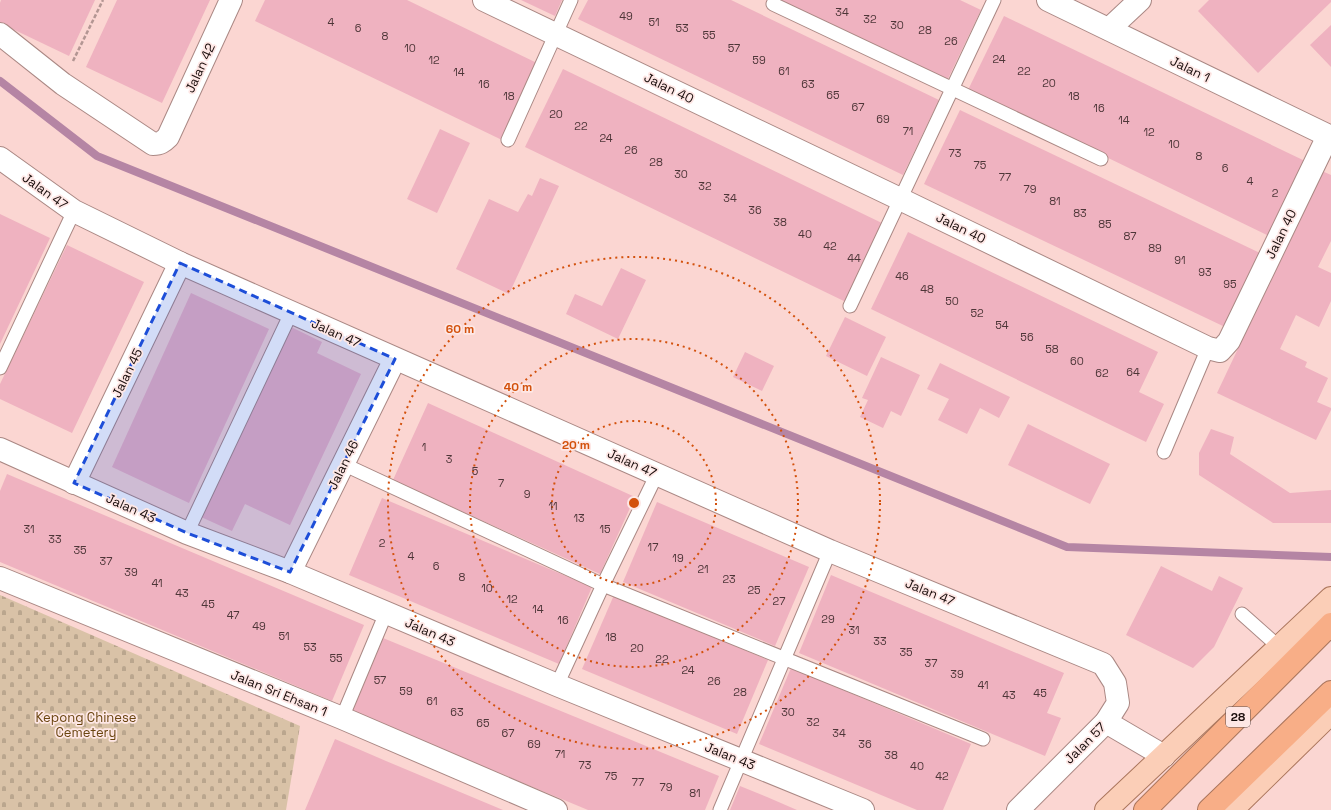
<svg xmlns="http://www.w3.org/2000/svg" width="1331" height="810" font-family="'Space Grotesk',sans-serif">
<defs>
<pattern id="cemetery-stones" width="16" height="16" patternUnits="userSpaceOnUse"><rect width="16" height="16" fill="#d9c2a7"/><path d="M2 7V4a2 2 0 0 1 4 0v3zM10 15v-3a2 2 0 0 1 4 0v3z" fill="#baa68e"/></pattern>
</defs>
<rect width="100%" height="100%" fill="#fbd6d2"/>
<polygon fill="url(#cemetery-stones)" points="0,595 300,726 286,810 0,810"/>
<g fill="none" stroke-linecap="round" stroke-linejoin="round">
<polyline stroke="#b585a4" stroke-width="8" points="0,81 97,156 1067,547 1331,557"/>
</g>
<g fill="#efb2c0">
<polygon points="1,0 95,0 69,56 0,23 0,3"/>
<polygon points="117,0 210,0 162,103 86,67"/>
<polygon points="265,0 407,0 539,64 502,140 255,21"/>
<polygon points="521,0 562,0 555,16"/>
<polygon points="588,0 731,0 939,100 903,175 578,19"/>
<polygon points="770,0 960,0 981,10 945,85"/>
<polygon points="1209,0 1331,0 1331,2 1258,73 1198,11"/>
<polygon points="1004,16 1305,161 1269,236 968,90"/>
<polygon points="1331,25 1331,67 1310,45"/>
<polygon points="563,69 886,225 848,303 525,147"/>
<polygon points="960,110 1260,253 1225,327 924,184"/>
<polygon points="440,129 470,143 437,213 407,199"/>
<polygon points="1322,171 1331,175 1331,241 1318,267 1331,273 1331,301 1319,327 1296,315 1280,349 1307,362 1305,367 1328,378 1317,402 1331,408 1331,410 1316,440 1217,393"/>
<polygon points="540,178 559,186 509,294 456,269 489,199 518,212 528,194 532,196"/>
<polygon points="0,214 50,238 0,344"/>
<polygon points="908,232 1158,352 1139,392 1164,404 1146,442 871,309"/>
<polygon points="67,245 144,282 72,433 0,399 0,384"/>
<polygon points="621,268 646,280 618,339 566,314 575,294 602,306"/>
<polygon points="191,293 269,329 189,503 112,467"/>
<polygon points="845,317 886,337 867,376 826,356"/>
<polygon points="291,327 322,342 317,353 361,374 290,525 245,504 232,531 201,517"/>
<polygon points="745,352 774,366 762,391 733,377"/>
<polygon points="881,357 920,375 901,416 891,411 883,428 860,417 868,400 862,398"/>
<polygon points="940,363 1010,397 999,418 980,408 967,434 938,420 949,399 927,389"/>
<polygon points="428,403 635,497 600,574 393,480"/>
<polygon points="1028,424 1110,464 1090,504 1008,465"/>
<polygon points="1211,429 1234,437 1230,454 1290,493 1331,490 1331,523 1273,523 1199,475 1199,453"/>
<polygon points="7,474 364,625 332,701 0,562 0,491"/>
<polygon points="382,498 592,587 559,664 349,575"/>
<polygon points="657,502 809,567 775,646 623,582"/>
<polygon points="1161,566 1212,591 1219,576 1243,588 1214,647 1193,668 1126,635"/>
<polygon points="831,575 1064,673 1047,713 1061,718 1045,756 799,653"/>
<polygon points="614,595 768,660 737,734 582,669"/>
<polygon points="383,638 719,776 705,810 588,810 352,712"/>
<polygon points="791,668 971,744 943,810 917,810 759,744"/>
<polygon points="335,739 386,761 503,810 305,810"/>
<polygon points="740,786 767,797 797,810 730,810"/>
</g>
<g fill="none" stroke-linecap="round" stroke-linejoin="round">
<defs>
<g id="lane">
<polyline points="773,4 1101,159"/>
<polyline points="508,140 571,0"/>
<polyline points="850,306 994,0"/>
<polyline points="0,368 74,211"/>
<polyline points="1164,452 1208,348"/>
<polyline points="343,464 603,585 983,739"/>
<polyline points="187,533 291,313"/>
<polyline points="1242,614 1279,647"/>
<polyline points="557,685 603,585 657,474"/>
<polyline points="342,718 386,613"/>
<polyline points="720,810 830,551"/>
</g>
<g id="street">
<polyline points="484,0 900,199 1208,348 1220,351 1229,341 1328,136"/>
<polyline points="1048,0 1331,137"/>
<polyline points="1109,29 1140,0"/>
<path d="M0 34 63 84 153 144C160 144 163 142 168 137L231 0"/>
<polyline points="0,158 74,211 180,263 830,551 1103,664 1115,683 1118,703 1106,722 1018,810"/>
<polyline points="0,449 187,533 290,572 557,685 863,810"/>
<polyline points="74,483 180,263"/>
<polyline points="290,572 395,359"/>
<polyline points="0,578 342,718 556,810"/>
<polyline points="1106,722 1164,756"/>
</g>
<g id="primary">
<polyline points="1106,810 1331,598"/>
<polyline points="1232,810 1331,713"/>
</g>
<g id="highway">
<polyline points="1145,810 1331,624"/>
<polyline points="1209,810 1331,692"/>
</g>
</defs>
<use href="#lane" stroke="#aa8884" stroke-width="15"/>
<use href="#street" stroke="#aa8884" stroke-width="24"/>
<use href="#primary" stroke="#aa755c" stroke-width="24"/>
<use href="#highway" stroke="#aa755c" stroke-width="24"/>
<polyline stroke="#b39693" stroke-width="2.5" stroke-dasharray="4 2" stroke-linecap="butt" points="73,61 103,0"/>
<use href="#lane" stroke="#fff" stroke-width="13"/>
<use href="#street" stroke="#fff" stroke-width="22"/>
<use href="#primary" stroke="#fbceb7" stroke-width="22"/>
<use href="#highway" stroke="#f8ae87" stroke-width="22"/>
</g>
<path fill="#1d4ed8" fill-opacity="0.2" stroke="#1d4ed8" stroke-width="3" stroke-dasharray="8 5" stroke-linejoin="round" d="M180 263 395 359 290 572 187 533 74 483Z"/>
<g fill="none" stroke="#d3510c" stroke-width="2" stroke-dasharray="2 4">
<circle cx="634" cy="503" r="82"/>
<circle cx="634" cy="503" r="164"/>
<circle cx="634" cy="503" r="246"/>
</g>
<g text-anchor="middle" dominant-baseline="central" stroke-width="3.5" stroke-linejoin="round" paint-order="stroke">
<g font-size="11" fill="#4e3638">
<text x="842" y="12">34</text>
<text x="626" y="16">49</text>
<text x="870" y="19">32</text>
<text x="331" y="22">4</text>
<text x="654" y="22">51</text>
<text x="897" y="25">30</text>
<text x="358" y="28">6</text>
<text x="682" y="28">53</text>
<text x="925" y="30">28</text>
<text x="709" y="35">55</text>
<text x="385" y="36">8</text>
<text x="951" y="41">26</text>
<text x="410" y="48">10</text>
<text x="734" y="48">57</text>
<text x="999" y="59">24</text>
<text x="434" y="60">12</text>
<text x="759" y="60">59</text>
<text x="784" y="71">61</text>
<text x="1024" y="71">22</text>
<text x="459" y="72">14</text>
<text x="1049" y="83">20</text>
<text x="484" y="84">16</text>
<text x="808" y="84">63</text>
<text x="833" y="95">65</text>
<text x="509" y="96">18</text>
<text x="1074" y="96">18</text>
<text x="858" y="107">67</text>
<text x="1099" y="108">16</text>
<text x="556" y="114">20</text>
<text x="883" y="119">69</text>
<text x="1124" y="120">14</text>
<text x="581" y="126">22</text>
<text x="908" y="131">71</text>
<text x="1149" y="132">12</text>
<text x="606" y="138">24</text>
<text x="1174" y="144">10</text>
<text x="631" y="150">26</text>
<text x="955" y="153">73</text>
<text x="1199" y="156">8</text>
<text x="656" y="162">28</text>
<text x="980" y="165">75</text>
<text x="1225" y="168">6</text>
<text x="681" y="174">30</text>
<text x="1005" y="177">77</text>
<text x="1250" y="181">4</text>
<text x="705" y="186">32</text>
<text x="1030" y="189">79</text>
<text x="1275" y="193">2</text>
<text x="730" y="198">34</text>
<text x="1055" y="201">81</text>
<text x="755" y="210">36</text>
<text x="1080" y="213">83</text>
<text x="780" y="222">38</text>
<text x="1105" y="224">85</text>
<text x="805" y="234">40</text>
<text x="1130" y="236">87</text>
<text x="830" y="246">42</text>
<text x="1155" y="248">89</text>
<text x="854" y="258">44</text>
<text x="1180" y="260">91</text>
<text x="1205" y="272">93</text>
<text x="902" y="276">46</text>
<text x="1230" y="284">95</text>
<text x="927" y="289">48</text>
<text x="952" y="301">50</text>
<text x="977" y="313">52</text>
<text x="1002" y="325">54</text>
<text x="1027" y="337">56</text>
<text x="1052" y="349">58</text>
<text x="1077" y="361">60</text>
<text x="1133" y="372">64</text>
<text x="1102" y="373">62</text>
<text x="424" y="447">1</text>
<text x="449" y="459">3</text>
<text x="475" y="471">5</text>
<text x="501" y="483">7</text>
<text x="527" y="494">9</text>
<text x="553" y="506">11</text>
<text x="579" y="518">13</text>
<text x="29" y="529">31</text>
<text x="605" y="529">15</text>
<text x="55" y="539">33</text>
<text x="382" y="543">2</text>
<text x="653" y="547">17</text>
<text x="80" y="550">35</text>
<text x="411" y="556">4</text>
<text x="678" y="558">19</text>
<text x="106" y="561">37</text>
<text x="436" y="566">6</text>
<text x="703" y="569">21</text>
<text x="131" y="572">39</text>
<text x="462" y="577">8</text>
<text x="729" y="579">23</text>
<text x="157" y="583">41</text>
<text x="487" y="588">10</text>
<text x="754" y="590">25</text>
<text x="182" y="593">43</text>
<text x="512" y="599">12</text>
<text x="779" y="601">27</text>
<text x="208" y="604">45</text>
<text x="538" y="609">14</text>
<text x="233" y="615">47</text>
<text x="828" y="619">29</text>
<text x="563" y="620">16</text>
<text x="259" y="626">49</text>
<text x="854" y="630">31</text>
<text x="284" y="636">51</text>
<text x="611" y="637">18</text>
<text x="880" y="641">33</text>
<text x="310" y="647">53</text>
<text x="637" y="648">20</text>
<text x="906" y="652">35</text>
<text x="336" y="658">55</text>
<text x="662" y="659">22</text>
<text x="931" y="663">37</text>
<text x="688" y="670">24</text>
<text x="957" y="674">39</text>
<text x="380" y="680">57</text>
<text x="714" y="681">26</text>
<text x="983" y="685">41</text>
<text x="406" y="691">59</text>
<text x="740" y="692">28</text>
<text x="1040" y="693">45</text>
<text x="1009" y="695">43</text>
<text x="432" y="701">61</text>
<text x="457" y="712">63</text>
<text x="788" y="712">30</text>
<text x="813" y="722">32</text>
<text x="483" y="723">65</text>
<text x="508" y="733">67</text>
<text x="839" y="733">34</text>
<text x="534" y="744">69</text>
<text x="865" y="744">36</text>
<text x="560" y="754">71</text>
<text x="891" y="755">38</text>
<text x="585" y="765">73</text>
<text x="917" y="766">40</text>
<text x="611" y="776">75</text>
<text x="942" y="776">42</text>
<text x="638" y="782">77</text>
<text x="666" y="787">79</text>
<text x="695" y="793">81</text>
</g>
<rect fill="#fee7e5" stroke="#5d4e4c" stroke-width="1" x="1226" y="707" width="24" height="20" rx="3"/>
<g font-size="12" font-weight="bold" fill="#180c0b">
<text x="1238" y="717">28</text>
</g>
<g font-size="13" fill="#180c0b" stroke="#fee7e5">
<text transform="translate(200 68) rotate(-65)">Jalan 42</text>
<text transform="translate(1190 69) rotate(26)">Jalan 1</text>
<text transform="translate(669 88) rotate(26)">Jalan 40</text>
<text transform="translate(45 191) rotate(36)">Jalan 47</text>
<text transform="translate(961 228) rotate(26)">Jalan 40</text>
<text transform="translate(1281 234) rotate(-64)">Jalan 40</text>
<text transform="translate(336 333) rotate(24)">Jalan 47</text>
<text transform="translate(127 373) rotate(-64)">Jalan 45</text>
<text transform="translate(632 463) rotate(24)">Jalan 47</text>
<text transform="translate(343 465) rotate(-64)">Jalan 46</text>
<text transform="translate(131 508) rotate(24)">Jalan 43</text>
<text transform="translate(930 592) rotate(22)">Jalan 47</text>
<text transform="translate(430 632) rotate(23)">Jalan 43</text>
<text transform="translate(279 693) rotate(22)">Jalan Sri Ehsan 1</text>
<text transform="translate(1085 743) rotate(-45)">Jalan 57</text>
<text transform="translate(730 756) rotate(22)">Jalan 43</text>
</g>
<g font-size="13" fill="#69440f" stroke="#fee7e5">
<text x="86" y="717">Kepong Chinese<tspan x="86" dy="15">Cemetery</tspan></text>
</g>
</g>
<circle cx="634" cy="503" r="6" fill="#d3510c" stroke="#fee7e5" stroke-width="2"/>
<g font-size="12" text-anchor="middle" font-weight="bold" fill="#d3510c" stroke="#fee7e5" stroke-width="3.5" stroke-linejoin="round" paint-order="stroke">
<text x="460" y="333">60 m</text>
<text x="518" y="391">40 m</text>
<text x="576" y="449">20 m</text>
</g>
</svg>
